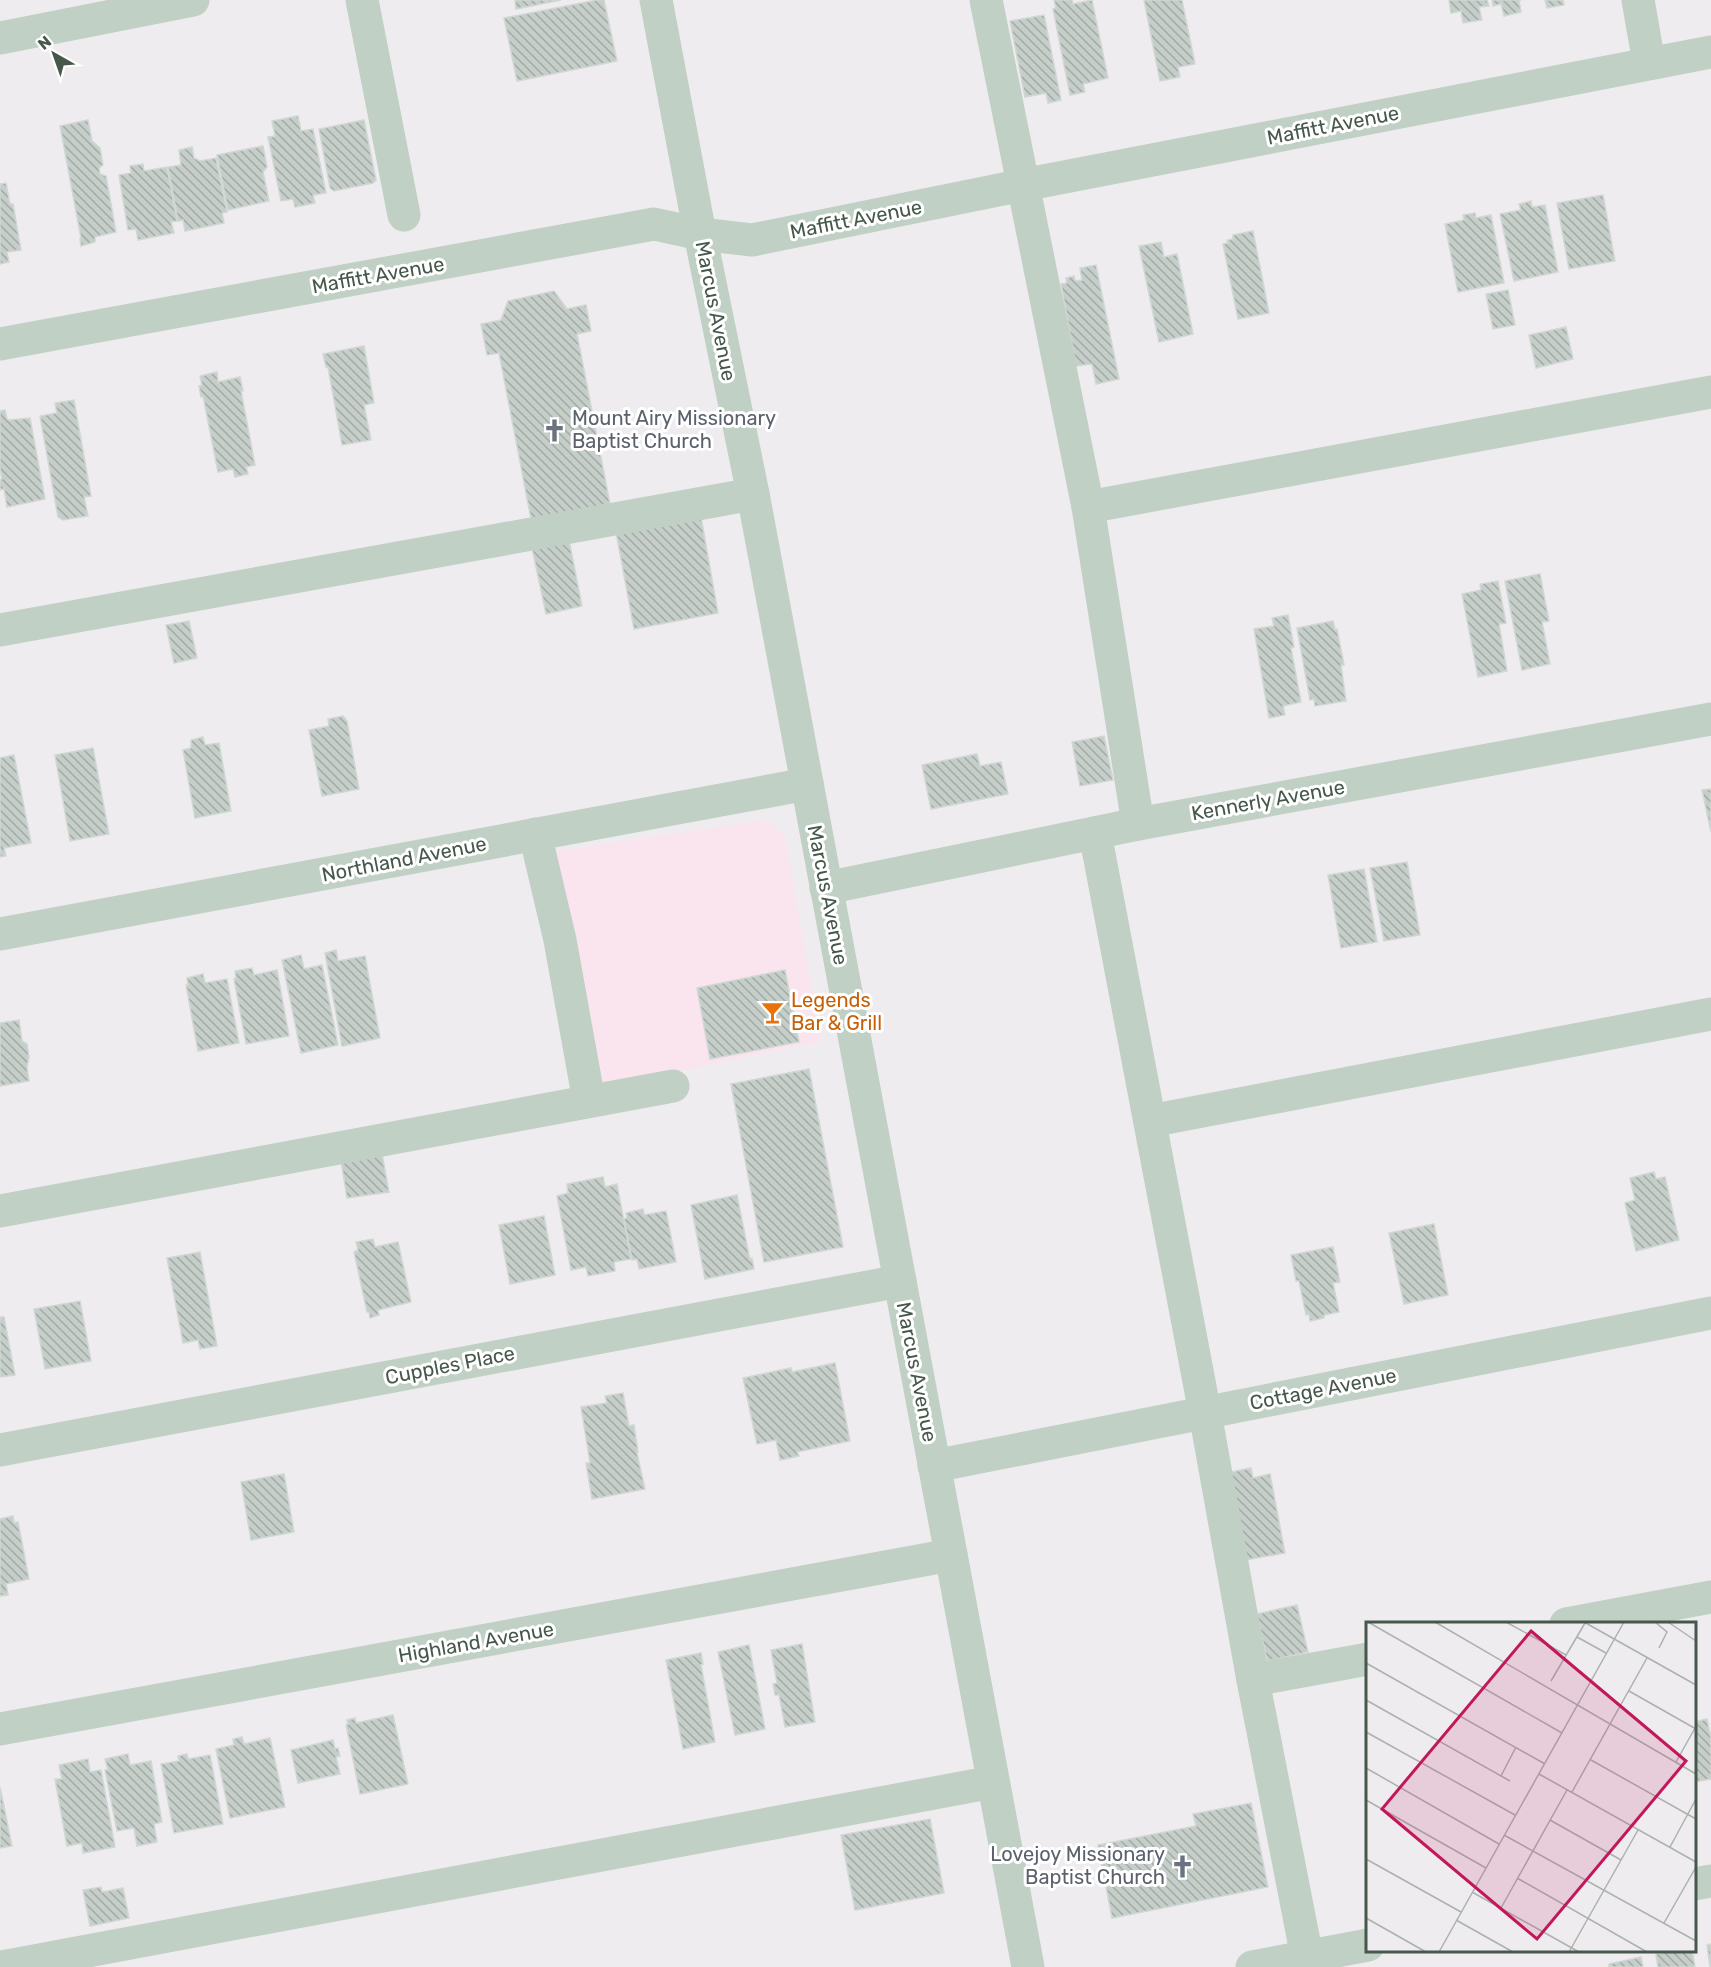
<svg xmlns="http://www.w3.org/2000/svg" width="1711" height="1967" font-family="Rubik,sans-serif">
<defs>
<pattern id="building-back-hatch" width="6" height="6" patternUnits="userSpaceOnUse" patternTransform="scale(1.5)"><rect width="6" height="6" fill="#c6ceca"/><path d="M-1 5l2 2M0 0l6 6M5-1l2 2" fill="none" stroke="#a3aaa6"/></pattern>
</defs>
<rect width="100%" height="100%" fill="#eeecef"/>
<polygon fill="#fae5ef" points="760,821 771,823 784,836 822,1041 595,1089 549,852"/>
<g fill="url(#building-back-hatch)" stroke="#d0d7d4" stroke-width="1.5">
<polygon points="515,0 561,0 516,9"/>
<polygon points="597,0 604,0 617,61 517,81 504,18"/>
<polygon points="1054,0 1072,0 1073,4 1092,0 1108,78 1083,84 1085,92 1070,95 1053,9 1056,8"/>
<polygon points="1144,0 1182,0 1195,64 1178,67 1180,77 1160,81"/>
<polygon points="1449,0 1487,0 1489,6 1479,7 1482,20 1463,23 1461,11 1451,13"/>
<polygon points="1492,0 1521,0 1519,1 1521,12 1504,16 1501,4 1493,6"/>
<polygon points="1545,0 1563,0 1564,5 1547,8"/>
<polygon points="1044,15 1061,100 1048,103 1046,93 1025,97 1010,21"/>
<polygon points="298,116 301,131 313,129 326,193 313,195 315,203 295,207 293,199 281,201 268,137 275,136 272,121"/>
<polygon points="88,120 92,141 100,148 103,165 99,168 100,174 106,176 116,232 95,237 95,242 81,246 80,239 81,238 60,126"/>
<polygon points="364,120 376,180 373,183 334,191 330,188 319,129"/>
<polygon points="263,146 267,167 263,172 269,201 228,210 217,155"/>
<polygon points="192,147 194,158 200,161 216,158 227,212 222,213 224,223 185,231 183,220 178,221 168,167 181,165 179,150"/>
<polygon points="143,164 144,171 167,167 177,221 171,222 174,233 138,240 136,229 128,230 119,175 131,173 130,166"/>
<polygon points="6,183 10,204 13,204 21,250 7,252 9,262 0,264 0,184"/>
<polygon points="1603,195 1615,261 1569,269 1557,203"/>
<polygon points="1531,201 1532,207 1545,205 1558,272 1514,281 1500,214 1521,210 1519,204"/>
<polygon points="1475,213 1476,218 1491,215 1504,283 1458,292 1445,224 1464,220 1463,215"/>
<polygon points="1253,231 1269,313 1238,319 1223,244 1228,243 1227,240 1233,239 1233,235"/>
<polygon points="1161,242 1164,257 1177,254 1193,334 1159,342 1139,246"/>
<polygon points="1096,265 1119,379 1096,384 1092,364 1076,366 1061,284 1067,283 1066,278 1074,276 1075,281 1082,280 1080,268"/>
<polygon points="1508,290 1515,325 1493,329 1486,294"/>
<polygon points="554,291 567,309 586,305 591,331 577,334 610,504 531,519 499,353 487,355 481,324 501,320 508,301"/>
<polygon points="1566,327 1573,359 1536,368 1529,335"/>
<polygon points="364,346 374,403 364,405 371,440 342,445 328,367 326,367 323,354"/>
<polygon points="217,372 218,382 240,377 243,391 241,391 255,465 246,467 248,474 235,477 233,469 218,472 203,396 201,397 199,386 202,385 200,376"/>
<polygon points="74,400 91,496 84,497 88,516 63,520 58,517 40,416 57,413 55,403"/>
<polygon points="5,410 7,419 9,420 30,418 45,499 7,507 4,489 0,490 0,480 2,479 0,468 0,411"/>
<polygon points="701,517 718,613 634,629 616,532"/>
<polygon points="569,540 582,606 546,614 532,548"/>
<polygon points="1540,574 1549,621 1542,622 1550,664 1522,670 1505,581"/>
<polygon points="1498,581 1506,623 1499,624 1507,671 1478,677 1462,594 1481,590 1480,584"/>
<polygon points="1288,615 1294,647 1291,648 1301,702 1283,706 1285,715 1269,718 1254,629 1274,626 1272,618"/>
<polygon points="189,621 197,658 174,663 166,625"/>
<polygon points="1333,621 1335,630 1337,629 1344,665 1341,665 1346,701 1315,706 1314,699 1310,700 1297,628"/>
<polygon points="343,716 347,721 359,789 322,796 309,730 329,726 328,719"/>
<polygon points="1104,736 1113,780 1080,786 1072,742"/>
<polygon points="203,737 205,745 219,743 231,811 195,818 183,750 191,748 191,740"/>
<polygon points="93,748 109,834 70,841 55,755"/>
<polygon points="977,754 980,766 1001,762 1008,794 931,809 922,765"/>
<polygon points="14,755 31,843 4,848 6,856 0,857 0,758"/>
<polygon points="1711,789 1711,832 1702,790"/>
<polygon points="1407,862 1420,935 1384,941 1370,868"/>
<polygon points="1364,869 1377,942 1341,948 1328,875"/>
<polygon points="336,950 338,961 365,956 380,1038 342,1046 325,953"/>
<polygon points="301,955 304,969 322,965 338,1045 301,1053 282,960"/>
<polygon points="252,968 254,975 277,970 289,1036 246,1044 234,979 236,978 235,971"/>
<polygon points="785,970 799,1042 710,1059 697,988"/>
<polygon points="203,974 205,983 227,979 239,1043 198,1051 186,985 188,985 187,978"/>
<polygon points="19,1020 22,1041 27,1044 29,1057 27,1067 29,1081 0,1086 0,1023"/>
<polygon points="809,1069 843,1247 764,1262 731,1084"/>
<polygon points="382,1154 389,1192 347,1198 341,1161"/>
<polygon points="1654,1172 1656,1179 1665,1177 1679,1240 1636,1251 1625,1203 1635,1200 1630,1178"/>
<polygon points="603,1177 605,1187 617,1184 631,1259 614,1262 615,1271 588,1276 586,1267 571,1270 557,1196 568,1193 567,1184"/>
<polygon points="737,1195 750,1260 752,1258 754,1269 705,1279 691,1205"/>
<polygon points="643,1209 644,1215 666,1211 676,1262 639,1269 637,1259 632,1260 624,1219 627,1218 626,1213"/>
<polygon points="544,1216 555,1275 510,1284 499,1225"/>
<polygon points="1434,1224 1448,1295 1404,1304 1389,1233"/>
<polygon points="373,1239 375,1247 398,1242 411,1302 378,1310 379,1315 370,1318 369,1312 367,1312 354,1252 358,1250 356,1242"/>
<polygon points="1333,1247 1340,1282 1333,1283 1339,1312 1324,1315 1324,1318 1310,1321 1309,1314 1306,1315 1299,1281 1296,1281 1291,1255"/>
<polygon points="200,1252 217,1346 200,1349 198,1340 183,1343 167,1258"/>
<polygon points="80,1301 91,1361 45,1369 34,1309"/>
<polygon points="0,1317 4,1317 15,1375 0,1377"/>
<polygon points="835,1363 850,1441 797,1452 799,1456 780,1460 776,1440 757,1444 743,1378 791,1368 792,1372"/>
<polygon points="623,1393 629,1426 634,1425 638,1452 637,1453 645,1489 592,1499 586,1463 590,1463 581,1407 607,1403 605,1396"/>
<polygon points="1251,1468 1253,1478 1270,1474 1285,1553 1246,1560 1231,1472"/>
<polygon points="284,1474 294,1532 251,1540 241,1482"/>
<polygon points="13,1516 14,1523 18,1522 29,1579 6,1584 8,1595 0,1596 0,1519"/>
<polygon points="1297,1605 1308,1652 1267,1661 1257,1614"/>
<polygon points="802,1644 815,1722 785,1727 779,1695 775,1695 773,1684 777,1683 771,1650"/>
<polygon points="749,1645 765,1729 735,1735 718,1652"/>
<polygon points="701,1653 703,1664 701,1665 715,1742 683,1749 666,1660"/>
<polygon points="393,1715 408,1784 360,1794 346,1725 348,1724 347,1720 355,1718 356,1723"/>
<polygon points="1707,1719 1711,1738 1711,1779 1694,1782 1694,1722"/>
<polygon points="242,1737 244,1744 270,1738 285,1807 230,1818 216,1749 234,1745 233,1739"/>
<polygon points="333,1740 335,1749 338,1748 340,1756 336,1757 340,1774 298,1783 291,1750"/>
<polygon points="128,1754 130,1765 151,1761 162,1822 154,1824 157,1842 137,1846 134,1828 117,1831 105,1770 108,1770 105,1759"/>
<polygon points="187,1754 188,1759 210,1755 223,1824 174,1833 161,1764 179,1761 178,1756"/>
<polygon points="88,1759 90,1772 101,1770 115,1847 83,1853 82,1843 67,1846 55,1779 62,1779 59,1765"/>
<polygon points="0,1787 12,1846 0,1848"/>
<polygon points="1251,1803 1268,1887 1112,1918 1098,1845 1196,1826 1193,1814"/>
<polygon points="930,1819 944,1893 855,1910 841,1835"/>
<polygon points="101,1887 102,1892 123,1888 129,1918 90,1926 83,1890"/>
<polygon points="1711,1944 1711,1967 1710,1967 1707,1945"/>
<polygon points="1672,1950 1692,1950 1695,1967 1658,1967 1656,1954"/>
<polygon points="1641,1957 1643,1967 1609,1967 1609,1964"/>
</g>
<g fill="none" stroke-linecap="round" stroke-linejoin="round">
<g stroke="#c0d0c4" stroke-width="33">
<polyline points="362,0 404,215"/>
<polyline points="656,0 700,234 753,494 1028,1967"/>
<polyline points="986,0 1088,507 1138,824"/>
<polyline points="1638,0 1649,63"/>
<polyline points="0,38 193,0"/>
<polyline points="0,344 654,224 700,234 752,240 1023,185 1711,52"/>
<polyline points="1088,507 1711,392"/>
<polyline points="0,630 753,494"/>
<polyline points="1095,833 1205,1413 1253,1680 1307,1957"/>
<polyline points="535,834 560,940 589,1101"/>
<polyline points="826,888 1138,824 1711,719"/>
<polyline points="0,934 807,784"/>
<polyline points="1150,1121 1711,1014"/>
<polyline points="0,1211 673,1086"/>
<polyline points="0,1450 900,1281"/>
<polyline points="934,1466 1711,1313"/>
<polyline points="1566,1624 1711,1597"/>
<polyline points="1253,1680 1368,1659"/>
<polyline points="0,1729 951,1555"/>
<polyline points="1694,1884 1711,1881"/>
<polyline points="2,1967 993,1782"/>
<polyline points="1252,1967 1368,1945"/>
</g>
</g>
<defs>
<symbol id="church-bare" viewBox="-9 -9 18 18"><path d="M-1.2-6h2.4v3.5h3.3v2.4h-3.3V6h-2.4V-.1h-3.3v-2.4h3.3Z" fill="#6b7280" stroke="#fff" stroke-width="2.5" paint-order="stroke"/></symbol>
<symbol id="bar-bare" viewBox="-9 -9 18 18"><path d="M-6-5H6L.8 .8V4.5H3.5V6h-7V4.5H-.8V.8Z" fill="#e8710a" stroke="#fff" stroke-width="2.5" paint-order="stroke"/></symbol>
</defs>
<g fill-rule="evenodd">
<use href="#church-bare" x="538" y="414" width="33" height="33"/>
<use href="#bar-bare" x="756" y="996" width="33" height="33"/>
<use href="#church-bare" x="1166" y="1850" width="33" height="33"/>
</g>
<g text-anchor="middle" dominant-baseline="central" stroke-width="6" stroke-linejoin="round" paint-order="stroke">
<g font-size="20" fill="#46584b" stroke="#fff">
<text transform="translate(1333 125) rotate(-11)">Maffitt Avenue</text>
<text transform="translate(856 219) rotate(-11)">Maffitt Avenue</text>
<text transform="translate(378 275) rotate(-10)">Maffitt Avenue</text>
<text transform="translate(716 311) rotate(79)">Marcus Avenue</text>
<text transform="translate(1268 800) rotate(-10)">Kennerly Avenue</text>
<text transform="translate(404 859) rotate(-11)">Northland Avenue</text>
<text transform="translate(828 895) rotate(79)">Marcus Avenue</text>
<text transform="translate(450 1365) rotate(-11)">Cupples Place</text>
<text transform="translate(917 1372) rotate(79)">Marcus Avenue</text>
<text transform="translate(1323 1389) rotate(-11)">Cottage Avenue</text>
<text transform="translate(476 1642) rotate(-10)">Highland Avenue</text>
</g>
<g font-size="20" fill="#5b616d" stroke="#fff" text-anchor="start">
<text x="572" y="418">Mount Airy Missionary<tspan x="572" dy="23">Baptist Church</tspan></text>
<text x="1165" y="1854" text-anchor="end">Lovejoy Missionary<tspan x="1165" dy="23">Baptist Church</tspan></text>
</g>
<g font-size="20" fill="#c56008" stroke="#fff" text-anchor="start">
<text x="791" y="1000">Legends<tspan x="791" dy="23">Bar &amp; Grill</tspan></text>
</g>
</g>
<g transform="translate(1366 1622)">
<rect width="330" height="330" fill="#eeecef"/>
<path fill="none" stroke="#abb1ad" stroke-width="1.5" d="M2 0 196 111M69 0 330 152M140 0 200 33M218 0 330 63M289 0 301 10 293 26M302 0 330 19M211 15 240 31M0 41 179 142M185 59 219 1M263 69 330 107M0 78 144 159M0 110 149 193M225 138 330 197M310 140 329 106M0 146 133 222M173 152 330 240M135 154 150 125M206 170 281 36M0 178 120 246M184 198 255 238M138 213 330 319M304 225 330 177M0 237 95 290M151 256 281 330M106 270 213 330M135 286 201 168M0 296 60 330M90 298 147 330M298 301 330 245M73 330 258 0M203 330 272 208"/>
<path fill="#c2185b" fill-opacity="0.15" stroke="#c2185b" stroke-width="3" d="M165 9 320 139 171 317 16 187Z"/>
<rect width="330" height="330" fill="none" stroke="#46584b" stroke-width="3"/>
</g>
<g transform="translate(54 54) rotate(320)" stroke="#ffffff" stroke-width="4.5" paint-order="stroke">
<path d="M0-4.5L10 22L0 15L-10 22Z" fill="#46584b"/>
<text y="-9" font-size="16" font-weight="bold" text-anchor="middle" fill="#46584b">N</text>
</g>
</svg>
